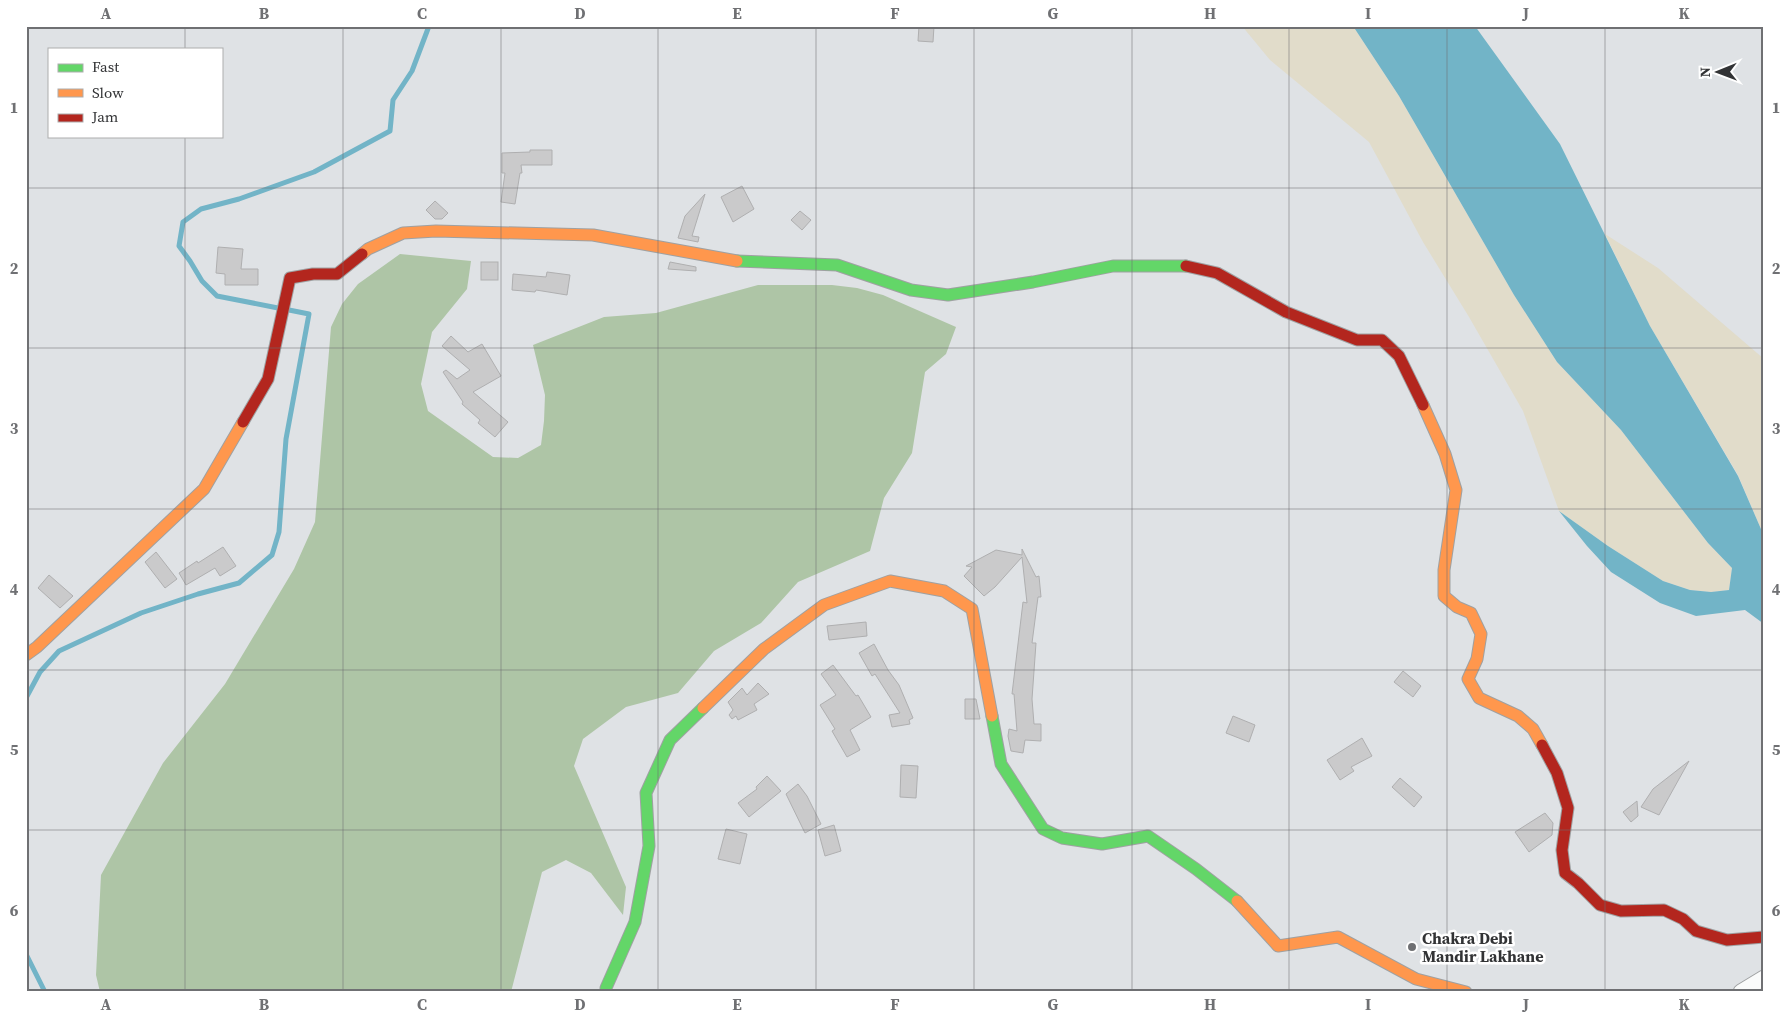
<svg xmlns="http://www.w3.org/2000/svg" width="1790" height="1018" font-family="'Source Serif 4',serif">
<rect width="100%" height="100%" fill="#dfe2e5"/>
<polygon fill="#aec5a6" points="400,254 471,261 467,289 432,332 421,384 428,411 493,457 518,458 541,445 544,421 545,395 533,345 604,317 656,313 758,285 832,285 857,288 883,295 956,327 946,354 925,372 912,453 884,498 870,551 798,582 761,623 714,651 678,693 626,707 583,739 574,766 626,887 623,915 591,873 566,860 542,872 511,992 100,992 96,975 101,875 163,763 225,684 294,569 315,522 331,327 342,304 358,284"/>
<g fill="#e1dcca">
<polygon points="1242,26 1353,26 1399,96 1514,295 1557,362 1621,430 1708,543 1732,568 1729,590 1711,592 1690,590 1663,581 1608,546 1559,511 1523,411 1469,317 1423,242 1369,142 1270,60"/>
<polygon points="1605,234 1658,268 1764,359 1764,536 1738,475 1650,326"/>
</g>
<polygon fill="#72b4c7" points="1353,26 1475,26 1560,144 1650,326 1738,476 1764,536 1764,624 1745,610 1696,616 1660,603 1611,572 1587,546 1559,511 1608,546 1663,581 1690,590 1711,592 1729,590 1732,568 1708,543 1621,430 1557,362 1514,295 1399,96"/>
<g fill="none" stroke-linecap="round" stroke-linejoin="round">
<g stroke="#72b4c7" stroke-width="5">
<polyline points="278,308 217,296 202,281 190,261 179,246 183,222 201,209 239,199 314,172 390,131 393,100 412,71 429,26"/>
<polyline points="26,698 40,672 59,651 141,613 198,594 239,583 272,555 279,532 286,439 309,314 289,310"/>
<polyline points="26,954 45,992"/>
</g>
</g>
<g fill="#cacacb" stroke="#afafb0">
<polygon points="919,26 934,26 933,42 918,41"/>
<polygon points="530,150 552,150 552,165 521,165 522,173 520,173 515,204 501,202 505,173 502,173 502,153 530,152"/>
<polygon points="742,186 754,209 733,222 721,197"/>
<polygon points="705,194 692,236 699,237 698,242 678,238 685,216"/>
<polygon points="435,201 448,213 442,219 435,219 426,210"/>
<polygon points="800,211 811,220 802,230 791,220"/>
<polygon points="218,247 243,249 241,269 258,269 258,285 225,285 225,274 216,273"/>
<rect x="481" y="262" width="17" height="18"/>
<polygon points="670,262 696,267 696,271 668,269"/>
<polygon points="547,272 570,275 567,295 536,290 535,292 512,290 513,274 546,277"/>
<polygon points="451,336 468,352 482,344 501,376 473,392 508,422 495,437 478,423 480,420 462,404 463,402 443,372 446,370 457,379 470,370 442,346"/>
<polygon points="223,547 236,566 220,576 215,568 186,585 179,573 197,561 198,563"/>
<polygon points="1022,549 1036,577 1039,576 1041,597 1038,597 1032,643 1036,643 1032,699 1034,724 1041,724 1041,741 1025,740 1023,753 1011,751 1008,736 1009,729 1017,731 1014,694 1012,694 1023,602 1027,603 1022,557 995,587 984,596 964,576 972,567 966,566 996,550 1022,555"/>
<polygon points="156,552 177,579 165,588 145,562"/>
<polygon points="49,575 73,596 60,608 38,588"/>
<polygon points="866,622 867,636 829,640 827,626"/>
<polygon points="874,644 888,670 899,685 913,718 909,720 910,724 892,727 889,715 900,713 875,674 872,676 859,653"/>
<polygon points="833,665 856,696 858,695 871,717 850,730 860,750 847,757 832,731 835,729 820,705 836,695 821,674"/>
<polygon points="1403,671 1421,686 1413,697 1394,682"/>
<polygon points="758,683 769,694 754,704 757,710 738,720 736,716 732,719 729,715 733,710 728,702 742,688 747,695"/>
<polygon points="965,699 976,699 980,719 965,719"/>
<polygon points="1233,716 1255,725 1249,742 1226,733"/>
<polygon points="1362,738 1372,756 1351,767 1354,771 1340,780 1327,760"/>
<polygon points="1689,761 1659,815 1641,807 1653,789"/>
<polygon points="901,765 918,766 916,798 900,797"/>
<polygon points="767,776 781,791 749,817 738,803 757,789 756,787"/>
<polygon points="1400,778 1422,797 1414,807 1392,787"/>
<polygon points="798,784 807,796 821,824 805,833 786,794"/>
<polygon points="1637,801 1638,816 1631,822 1623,812"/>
<polygon points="1545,813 1553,823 1552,835 1529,852 1515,832"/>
<polygon points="834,825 841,851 825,856 818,830"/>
<polygon points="726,829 747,834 740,864 718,859"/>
</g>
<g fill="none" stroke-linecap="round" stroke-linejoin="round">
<defs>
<polyline id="street" points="1741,992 1764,978"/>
<g id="fast">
<polyline points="737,261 837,265 911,290 948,295 1033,282 1113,266 1186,266"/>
<polyline points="992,716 1001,764 1043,829 1062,838 1102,844 1148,836 1196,869 1237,901"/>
<polyline points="606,992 606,988 635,922 649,846 646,793 670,740 703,708"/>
</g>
<g id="slow">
<polyline points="362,254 368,249 403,233 436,231 593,235 737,261"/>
<polyline points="1423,405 1445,454 1456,490 1444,570 1444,596 1457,607 1471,613 1481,634 1477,659 1468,679 1479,698 1518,716 1533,729 1542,745"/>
<polyline points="26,655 37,647 204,489 243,422"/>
<polyline points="703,708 764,649 824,605 890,581 944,591 972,609 992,716"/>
<polyline points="1237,901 1278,946 1338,937 1416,979 1466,992"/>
</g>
<g id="jam">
<polyline points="1186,266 1217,273 1286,312 1357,340 1382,340 1399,356 1423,405"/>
<polyline points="243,422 268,379 290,278 313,274 337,274 362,254"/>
<polyline points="1542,745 1557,773 1568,808 1562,850 1565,873 1578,883 1600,905 1621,911 1664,910 1683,919 1696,931 1727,940 1764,937"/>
</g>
</defs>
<use href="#street" stroke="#9fa1a2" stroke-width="17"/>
<use href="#fast" stroke="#9fa1a2" stroke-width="13"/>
<use href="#slow" stroke="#9fa1a2" stroke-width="13"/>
<use href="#jam" stroke="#9fa1a2" stroke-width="13"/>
<use href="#street" stroke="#fafbfb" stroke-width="15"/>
<use href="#fast" stroke="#63d668" stroke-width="11"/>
<use href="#slow" stroke="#ff974d" stroke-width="11"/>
<use href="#jam" stroke="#b3261e" stroke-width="11"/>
</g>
<path fill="none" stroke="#6f7073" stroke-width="1" stroke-opacity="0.55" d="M185 26V49M343 26V992M501 26V992M658 26V992M816 26V992M974 26V992M1132 26V992M1289 26V992M1447 26V992M1605 26V992M185 136V992M26 188H1764M26 348H1764M26 509H1764M26 670H1764M26 830H1764"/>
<circle fill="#6f7073" stroke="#fff" stroke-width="2" cx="1412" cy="947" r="5"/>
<g text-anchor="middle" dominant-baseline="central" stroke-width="5" stroke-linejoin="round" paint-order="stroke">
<g font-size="16" font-weight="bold" fill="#323335" stroke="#fff" text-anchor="start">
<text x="1422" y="938">Chakra Debi<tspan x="1422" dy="18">Mandir Lakhane</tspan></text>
</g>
</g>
<rect width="1790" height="1018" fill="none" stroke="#ffffff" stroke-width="55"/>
<rect x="48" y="48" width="175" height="90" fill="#ffffff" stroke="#adadae"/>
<rect x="58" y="64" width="25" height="8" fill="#63d668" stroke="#adadae"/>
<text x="92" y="72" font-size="15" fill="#323335">Fast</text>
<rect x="58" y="89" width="25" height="8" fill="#ff974d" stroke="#adadae"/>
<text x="92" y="98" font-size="15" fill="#323335">Slow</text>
<rect x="58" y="114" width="25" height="8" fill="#b3261e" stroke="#adadae"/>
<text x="92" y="122" font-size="15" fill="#323335">Jam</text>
<g transform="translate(1718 72) rotate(269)" stroke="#ffffff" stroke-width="4" paint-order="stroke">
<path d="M0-4L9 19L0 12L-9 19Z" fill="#323335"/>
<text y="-8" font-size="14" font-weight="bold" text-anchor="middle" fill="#323335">N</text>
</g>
<rect x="28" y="28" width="1734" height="962" fill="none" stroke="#6f7073" stroke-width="2"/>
<g font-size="16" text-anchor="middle" font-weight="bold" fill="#6f7073">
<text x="106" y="19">A</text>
<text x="264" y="19">B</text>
<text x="422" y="19">C</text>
<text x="580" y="19">D</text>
<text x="737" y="19">E</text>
<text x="895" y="19">F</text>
<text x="1053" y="19">G</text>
<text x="1210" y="19">H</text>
<text x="1368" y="19">I</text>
<text x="1526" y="19">J</text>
<text x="1684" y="19">K</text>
<text x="14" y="113">1</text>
<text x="1776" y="113">1</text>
<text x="14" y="274">2</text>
<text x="1776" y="274">2</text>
<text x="14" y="434">3</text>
<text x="1776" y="434">3</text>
<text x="14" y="595">4</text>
<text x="1776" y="595">4</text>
<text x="14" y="755">5</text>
<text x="1776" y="755">5</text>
<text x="14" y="916">6</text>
<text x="1776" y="916">6</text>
<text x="106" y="1010">A</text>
<text x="264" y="1010">B</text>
<text x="422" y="1010">C</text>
<text x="580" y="1010">D</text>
<text x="737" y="1010">E</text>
<text x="895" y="1010">F</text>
<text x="1053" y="1010">G</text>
<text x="1210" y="1010">H</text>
<text x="1368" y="1010">I</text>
<text x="1526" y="1010">J</text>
<text x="1684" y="1010">K</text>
</g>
</svg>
